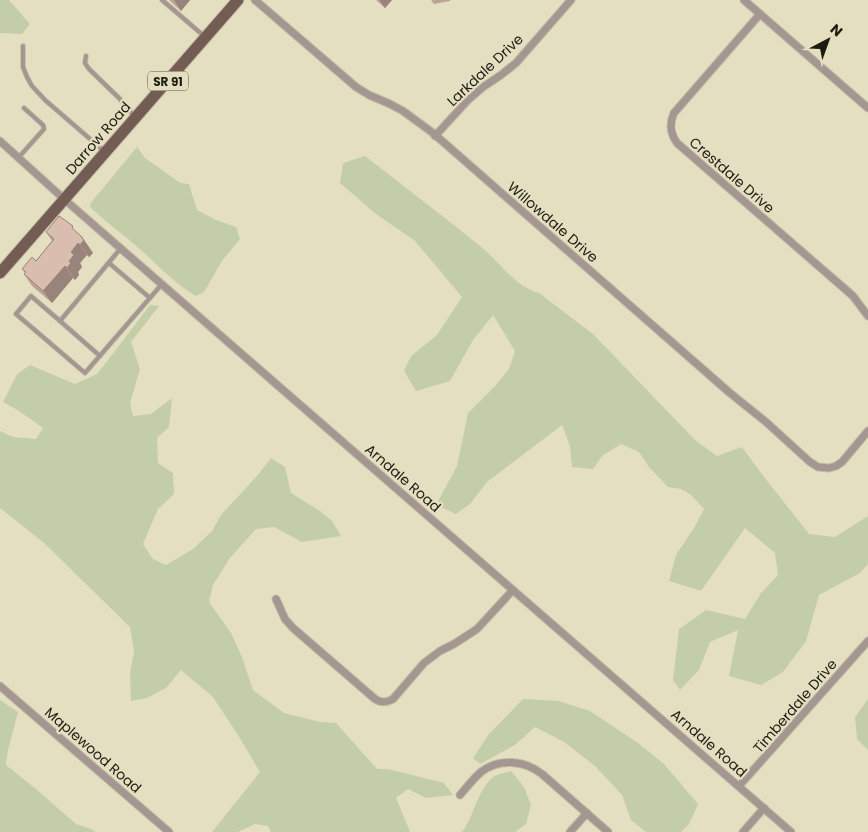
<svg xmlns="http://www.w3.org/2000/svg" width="868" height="832" font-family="Poppins,sans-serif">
<rect width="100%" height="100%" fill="#e5dfc2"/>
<g fill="#c3cea9">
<polygon points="0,0 9,0 30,24 22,34 0,33"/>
<path d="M137 147 145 158 162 170 180 183 189 184 197 210 216 220 236 227 240 239 222 261 204 292 196 296C175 284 159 266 142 251 125 236 107 223 91 208L90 204Z"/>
<path d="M365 156C403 186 442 215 480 246 499 261 515 287 539 293L593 334 695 440 717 456 742 447 761 473 809 534 835 537 868 516V564L860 573 819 595 806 641 783 672 761 685 729 676 738 630 710 642 699 670 680 690 673 680 679 629 706 610 745 619 761 593 778 575 775 553 745 528 701 591 669 581 676 555 694 528 704 509 691 495 681 489 668 487 649 467 639 452 621 444 602 456 593 469 572 467 570 446 562 425 487 482 470 504 456 514 436 505 457 466 468 413 495 386 509 369 515 351 493 315 473 340 450 381 416 391 404 371 411 356 437 335 462 297 415 241 376 214 340 183 343 163Z"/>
<polygon points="150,305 159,306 131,342 140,369 130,403 133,416 151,414 172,398 169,427 157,438 158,463 173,473 174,494 158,509 143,544 153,559 166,565 193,549 212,531 221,515 257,476 271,458 285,467 291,493 320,511 332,521 341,536 302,542 274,527 256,529 230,558 213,585 209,602 231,633 242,657 253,690 284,713 320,722 336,723 377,769 388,769 444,783 453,795 426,798 408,789 396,798 410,832 271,832 268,826 255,824 238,832 212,832 260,772 238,735 213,697 181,670 166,688 147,698 131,701 130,673 134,651 130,627 43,542 0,508 0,431 13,437 36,439 43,428 19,411 3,402 17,374 30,365 75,384 97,374 118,347"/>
<polygon points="523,699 559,701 590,711 638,743 664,764 698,804 689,824 681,832 646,832 631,820 622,795 595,766 564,742 535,727 515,745 480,764 473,758 489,734"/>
<polygon points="868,699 868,750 857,739 855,717"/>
<polygon points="0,700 18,712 8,750 6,765 36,789 76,824 91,829 95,832 0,832"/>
<path d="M511 771 524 787 531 805 526 824 515 832H462C474 816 477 792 492 778 496 774 505 773 511 771Z"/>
</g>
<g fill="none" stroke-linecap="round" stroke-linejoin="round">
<defs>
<g id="service">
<polyline points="162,0 204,36"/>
<polyline points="23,46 23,67 27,77 32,86 45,100 104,151"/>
<polyline points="86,56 85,63 89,69 119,98 134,116"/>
<polyline points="19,157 44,129 43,125 24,108"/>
<polyline points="121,248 60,321 31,296 16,314 85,373 162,284"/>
<polyline points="109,263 150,298"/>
<polyline points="60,321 100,356"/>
</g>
<g id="minor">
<polyline points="255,0 356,87 369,95 390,104 403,111 433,133 730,393 766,422 810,462 818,467 829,468 836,466 842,462 868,431"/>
<polyline points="744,0 868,108"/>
<path d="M760 14 674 113C669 124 670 133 677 143L853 296 868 316"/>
<polyline points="435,136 469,99 483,87 501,75 516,63 571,0"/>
<polyline points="0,141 64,199 275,383 791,832"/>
<path d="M276 599 285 619 293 628 375 699C381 703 386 703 393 699L424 663 440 651 454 644 477 629 513 590"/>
<polyline points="0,686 169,832"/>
<polyline points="739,786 868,641"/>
<path d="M460 795C466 788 473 779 481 772 499 758 524 760 542 774L608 832"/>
<polyline points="570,832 587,813"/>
<polyline points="743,832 764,808"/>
</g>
<polyline id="primary" points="0,273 238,0"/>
</defs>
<use href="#service" stroke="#c1bca2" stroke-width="5.5"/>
<use href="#minor" stroke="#c1bca2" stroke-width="9"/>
<use href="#primary" stroke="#c1bca2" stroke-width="13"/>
<use href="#service" stroke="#a49792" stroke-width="4"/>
<use href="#minor" stroke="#a49792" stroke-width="7"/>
<use href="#primary" stroke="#735c53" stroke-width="11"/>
</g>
<g fill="#bba396">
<polygon points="169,0 190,0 181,11"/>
<polygon points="376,0 392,0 385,8"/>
<polygon points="431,0 450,0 450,1 434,4"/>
<polygon points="46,232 77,233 82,237 93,253 89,257 87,255 80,263 82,267 78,272 79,275 75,280 73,278 52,303 32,286 24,274 25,273 22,269 36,261 52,241"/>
</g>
<g fill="#98847a">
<polygon points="174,0 190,0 181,11"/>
<polygon points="379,0 392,0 385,8"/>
<polygon points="82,237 93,253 89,257 80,245"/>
<polygon points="78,243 87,255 80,263 82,267 78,272 79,275 75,280 67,268 71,252"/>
<polygon points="65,266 73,278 52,303 43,291"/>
</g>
<polygon fill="#d9bdae" stroke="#98847a" points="59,216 73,226 72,228 82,237 82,238 84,240 80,245 78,243 71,252 74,255 69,261 71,263 67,268 65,266 43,291 24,274 26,272 22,269 32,257 36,261 54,239 46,232"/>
<g text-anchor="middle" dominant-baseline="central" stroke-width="4.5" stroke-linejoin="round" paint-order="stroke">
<rect fill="#e5dfc2" stroke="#5a5646" stroke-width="1" x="148" y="71.5" width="40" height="19" rx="4"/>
<g font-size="12" font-weight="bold" fill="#1e1c11">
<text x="168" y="81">SR 91</text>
</g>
<g font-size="14" fill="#1e1c11" stroke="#e5dfc2">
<text transform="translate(485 70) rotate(-43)">Larkdale Drive</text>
<text transform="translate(98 138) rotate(-49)">Darrow Road</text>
<text transform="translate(732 175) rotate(41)">Crestdale Drive</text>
<text transform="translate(553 222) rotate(41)">Willowdale Drive</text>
<text transform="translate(403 478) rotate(41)">Arndale Road</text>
<text transform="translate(795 706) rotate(-49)">Timberdale Drive</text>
<text transform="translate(709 743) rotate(41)">Arndale Road</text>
<text transform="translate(93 750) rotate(41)">Maplewood Road</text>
</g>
</g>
<g transform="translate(828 40) rotate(41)" stroke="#e5dfc2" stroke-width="4" paint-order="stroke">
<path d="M0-4L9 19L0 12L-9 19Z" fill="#1e1c11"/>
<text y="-8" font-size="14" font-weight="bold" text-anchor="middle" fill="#1e1c11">N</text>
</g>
</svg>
